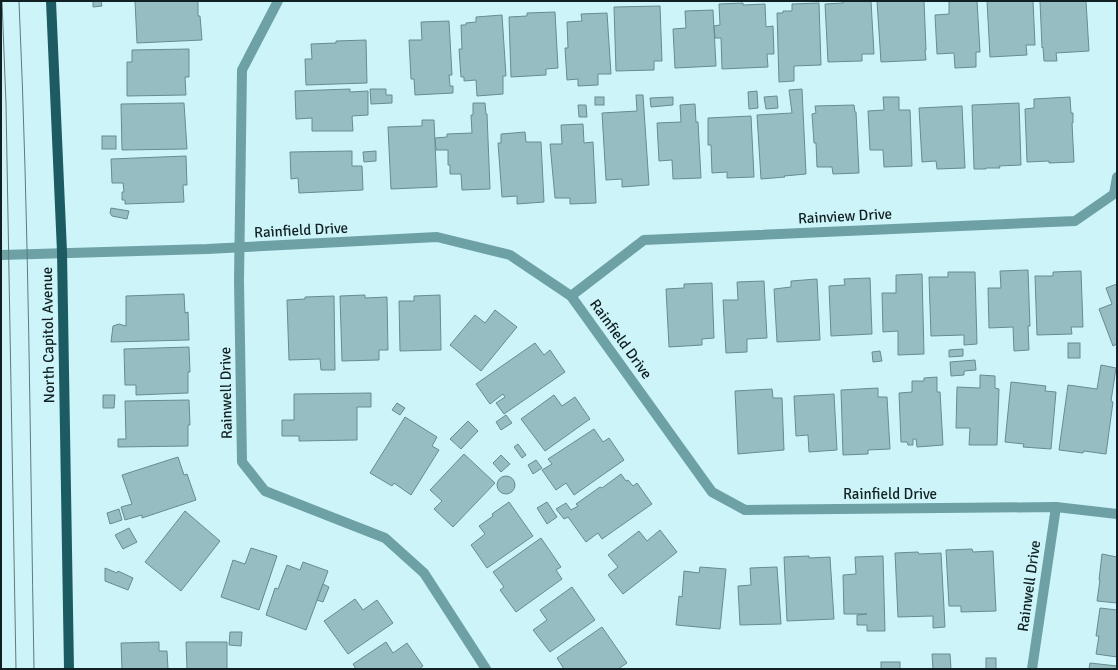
<svg xmlns="http://www.w3.org/2000/svg" width="1118" height="670" viewBox="0 0 1118 670" font-family="Signika,sans-serif">
<style>
.building{fill:#96bdc1;stroke:#678c90}
.lines{fill:none;stroke-linecap:round;stroke-linejoin:round}
.street{stroke:#6da1a6;stroke-width:10}
.primary{stroke:#1c5b61;stroke-width:10}
.tram{stroke:#607a7d;stroke-width:1}
.labels{text-anchor:middle;stroke-width:3;stroke-linejoin:round;paint-order:stroke}
.street-label{font-size:15px;fill:#112022;stroke:#cdf5f9}
</style>
<rect width="100%" height="100%" fill="#cdf5f9"/>
<g class="building">
<path d="M93 1H101L102 6 93 7Z"/>
<path d="M135 1H198V16H200L202 40 137 43Z"/>
<path d="M843 1H871L874 54H862V61L828 62 825 4 843 3Z"/>
<path d="M877 1H924L926 50H925L926 60 881 62Z"/>
<path d="M949 1H977L980 52H976V67L955 68 954 53 937 54 935 15 949 14Z"/>
<path d="M987 1H1033L1035 45H1026L1027 55 990 57Z"/>
<path d="M1040 1H1086L1089 51 1056 53 1057 61H1044L1043 47 1042 48Z"/>
<path d="M743 3V5L765 4 766 27 773 26 774 54H767L768 67 722 69 721 38H715L714 26 720 25 719 4Z"/>
<path d="M819 3 821 65 794 66V81L779 82 777 13H783V11H792V4Z"/>
<path d="M660 6 662 61H654V70L616 71 614 7Z"/>
<path d="M713 10 716 66 675 68 673 29 686 28 685 11Z"/>
<path d="M555 12 558 68 546 69V75L511 77 509 17 527 16V13Z"/>
<path d="M607 13 611 74H598V85L578 86V79L567 80 565 48H568L567 22 582 21 581 14Z"/>
<path d="M502 15 506 76H503V94L477 96 476 80 464 81V77H461L459 49H462L461 25H466V23L476 22V17Z"/>
<path d="M449 21 452 75H449L450 86H453V93L415 95 414 79H411L409 40H422L421 22Z"/>
<path d="M366 40 367 83 306 85 305 59H312L311 44 336 43V41Z"/>
<path d="M189 49V77H185L186 95 127 96V62H132V50Z"/>
<path d="M350 89V92L368 91V115L352 116 353 131H312V118L296 119 295 91Z"/>
<path d="M370 89H386V95H392V103L371 104Z"/>
<path d="M802 89 806 174 784 176 785 177 761 179 757 115 792 113 789 90Z"/>
<path d="M757 91 758 108 749 109 748 92Z"/>
<path d="M636 95H643L649 185 622 187V179L606 180 602 113 637 111Z"/>
<path d="M777 96 778 108 766 109 764 97Z"/>
<rect x="595" y="97" width="9" height="8"/>
<path d="M673 97V105L651 107 650 98Z"/>
<path d="M883 97H899V110H910L912 166 884 167 883 150H870L868 111 884 110Z"/>
<path d="M1070 97 1071 113H1073V123H1072L1074 162 1049 163V161L1027 162 1025 109 1034 108V99Z"/>
<path d="M184 103 187 149 122 150 121 104Z"/>
<path d="M473 103H485L486 114H487L490 189 462 190 461 174H450V165H448V150H436L435 138 447 137V134L472 133 471 115H473Z"/>
<path d="M1019 103 1021 165 999 166 1000 168H986V169H974L972 105Z"/>
<path d="M695 104 696 122H698L701 178 673 179 672 160 659 161 657 123 681 122 680 105Z"/>
<path d="M578 105H586L587 117H579Z"/>
<path d="M854 105 855 112H856L859 173 833 174 832 167H817L816 143H814L812 114 816 113 815 106Z"/>
<path d="M962 106 965 168 937 169 936 161 922 162 919 108Z"/>
<path d="M751 116 754 177 727 178V172L712 173 711 145H708V118Z"/>
<path d="M422 120H434L437 187 391 189 388 127 422 126Z"/>
<path d="M583 124 584 143 593 142 596 203 570 204V198H555L550 144H562L561 125Z"/>
<path d="M525 132 526 142H541L544 202 517 204V196L502 197 498 143H501V134Z"/>
<rect x="102" y="136" width="14" height="13"/>
<path d="M352 151V166H362L363 190 299 193 298 178 291 179 290 152Z"/>
<path d="M376 151V161L364 162 363 152Z"/>
<path d="M186 156 187 185H183L184 202 125 204V200H122V192H124L123 183H112L111 159Z"/>
<path d="M111 208 129 211 127 219 112 216 110 213Z"/>
<path d="M1028 270 1030 326H1028L1029 350 1014 351 1013 327 989 328 988 288H1001L1000 271Z"/>
<path d="M1081 271 1083 327H1071L1072 334 1037 335 1035 276H1053V272Z"/>
<path d="M948 272H975L977 344 964 345V335L931 336 929 277H948Z"/>
<path d="M922 274 924 354 898 355V331L883 332 882 293H896V275Z"/>
<path d="M870 278 872 334 831 336 829 286 845 285 844 279Z"/>
<path d="M817 279 820 340 777 342 774 289 791 287V281Z"/>
<path d="M764 281 767 338 747 339V352L726 353 723 300H738L737 282Z"/>
<path d="M712 283 714 338 702 339V345L669 347 666 289 684 288V284Z"/>
<path d="M1117 284V344L1113 346 1099 309 1112 304 1106 288Z"/>
<path d="M184 294 185 313 188 312 189 340 111 342 113 326 119 324 126 326V296Z"/>
<path d="M365 295V298L387 297 388 350H379V360L342 361 340 296Z"/>
<path d="M440 295 441 350 400 351 399 301H414V296Z"/>
<path d="M334 296 335 370H321L320 359 289 360 287 300 305 299V297Z"/>
<path d="M495 310 517 327 481 371 450 345 475 315 485 323Z"/>
<path d="M535 343 544 355 550 350 565 372 504 414 496 403 505 397 503 394 490 404 476 384Z"/>
<rect x="1068" y="343" width="12" height="15"/>
<path d="M189 347 190 372H188V393L136 395V385H125L124 349Z"/>
<path d="M963 349V356L949 357V350Z"/>
<path d="M880 351 882 361 873 362 872 352Z"/>
<path d="M975 360 976 370 964 371V375L951 376 950 362Z"/>
<path d="M1101 365 1116 368 1111 401 1113 402 1106 454 1084 451 1083 453 1059 450 1068 385 1097 389Z"/>
<path d="M980 375 995 376V388L999 389 997 445H969L970 428H956L957 387 980 388Z"/>
<path d="M937 377V392H940L943 445 917 447 916 439H913V445H908L907 442H901L899 393 912 392V381H924V378Z"/>
<path d="M1011 382 1046 386 1045 391 1056 392 1051 449 1023 447 1024 444 1005 442Z"/>
<path d="M878 388V397H887L890 449 868 450V454L843 455 841 390Z"/>
<path d="M772 389 773 398H782L784 450 738 454 735 391Z"/>
<path d="M371 393V407H357V440L299 441V436H282V420H294V394Z"/>
<path d="M834 394 837 450 809 452 808 435 796 436 794 396Z"/>
<path d="M103 395H115L114 408H103Z"/>
<path d="M554 395 562 406 575 397 590 419 545 451 521 419Z"/>
<path d="M189 400 190 425H188V446L118 447V439H126L125 401Z"/>
<path d="M397 403 405 408 400 415 392 410Z"/>
<path d="M506 415 512 423 501 430 496 422Z"/>
<path d="M405 417 437 437 432 446 439 450 411 495 394 483 392 486 370 473Z"/>
<path d="M468 421 478 431 461 449 450 439Z"/>
<path d="M594 429 603 442 609 438 624 460 574 495 566 483 556 490 542 470 552 464 548 459Z"/>
<path d="M518 444 526 455 522 458 514 447Z"/>
<path d="M464 454 495 483 453 527 434 509 442 501 430 490Z"/>
<path d="M501 455 510 464 501 472 493 463Z"/>
<path d="M178 457 184 475 187 474 196 500 142 518V515L125 520 121 507 132 504 122 475Z"/>
<path d="M536 460 542 468 533 474 528 465Z"/>
<path d="M621 474 626 481 628 480 633 486 637 483 652 504 602 539 598 533 586 542 568 517 564 519 556 509 566 503 571 510 578 506 576 504 600 487 602 488Z"/>
<circle cx="506" cy="485" r="9"/>
<path d="M509 502 533 536 487 568 471 545 485 534 479 526 493 516 492 514Z"/>
<path d="M547 502 557 517 547 524 537 508Z"/>
<path d="M119 509 122 520 110 524 107 513Z"/>
<path d="M185 511 220 541 181 591 145 562Z"/>
<path d="M129 528 137 542 123 549 115 535Z"/>
<path d="M660 530 677 552 623 594 608 575 618 567 608 555 639 531 647 541Z"/>
<path d="M541 538 561 567 556 570 562 579 516 612 500 590 504 587 493 572Z"/>
<path d="M251 548 277 556 259 610 221 597 233 560 245 564Z"/>
<path d="M972 549 973 552 993 551 996 611 961 612V606H949L946 550Z"/>
<path d="M918 552 919 554 941 553 945 627 933 628V616L898 617 895 553Z"/>
<path d="M1102 554 1117 557V603L1097 601 1100 580H1099Z"/>
<path d="M809 556V558L830 557 834 619 787 621 784 557Z"/>
<path d="M883 556 885 631H867V625H857V615L867 614H844L843 575 856 574 855 557Z"/>
<path d="M303 562 328 571 306 630 266 615 275 588 278 589 287 565 300 570Z"/>
<path d="M700 567 726 569 720 629 676 625 679 596 682 597 684 571 699 573Z"/>
<path d="M777 567 781 624 740 625 738 586 751 585 750 568Z"/>
<path d="M105 568 117 573 118 571 133 578 128 590 105 581Z"/>
<path d="M323 584 329 587 323 602 317 600Z"/>
<path d="M572 587 595 620 550 652 533 630 547 620 540 610Z"/>
<path d="M355 599 363 610 377 600 393 623 348 654 324 621Z"/>
<path d="M1100 608 1117 610V657L1096 654 1099 636H1096Z"/>
<path d="M602 627 627 663 618 669H564L557 658Z"/>
<path d="M230 632H242L241 646 229 645Z"/>
<path d="M159 642V651H167L168 669H122L121 643Z"/>
<path d="M186 642H227V669H187Z"/>
<path d="M386 642 393 653 407 643 423 666 419 669H356L353 664Z"/>
<path d="M932 654H950L951 669H933Z"/>
<rect x="986" y="658" width="10" height="11"/>
<rect x="881" y="662" width="19" height="7"/>
<path d="M1090 663 1117 666V669H1089Z"/>
</g>
<g class="lines">
<g class="street">
<path d="M278 1 242 70 239 280 242 462 265 491 385 538 424 573 486 669"/>
<path d="M1 255 207 249 437 237 510 255 571 296 712 492 745 510 1056 507 1117 514"/>
<path d="M571 296 644 240 1075 221 1114 194 1117 177"/>
<path d="M1032 669 1056 507"/>
</g>
<path class="primary" d="M51 1 62 252 69 669"/>
<g class="tram">
<path d="M2 1 6 104 16 669"/>
<path d="M19 1C29 223 30 446 34 669"/>
</g>
</g>
<g class="labels">
<g class="street-label">
<text transform="translate(845 216) rotate(-3)" y="5">Rainview Drive</text>
<text transform="translate(301 230) rotate(-3)" y="5">Rainfield Drive</text>
<text transform="translate(48 335) rotate(-91)" y="5">North Capitol Avenue</text>
<text transform="translate(621 339) rotate(54)" y="5">Rainfield Drive</text>
<text transform="translate(226 393) rotate(-91)" y="5">Rainwell Drive</text>
<text x="890" y="499">Rainfield Drive</text>
<text transform="translate(1029 586) rotate(-82)" y="5">Rainwell Drive</text>
</g>
</g>
<rect width="1118" height="670" fill="none" stroke="#112022" stroke-width="4"/>
</svg>
